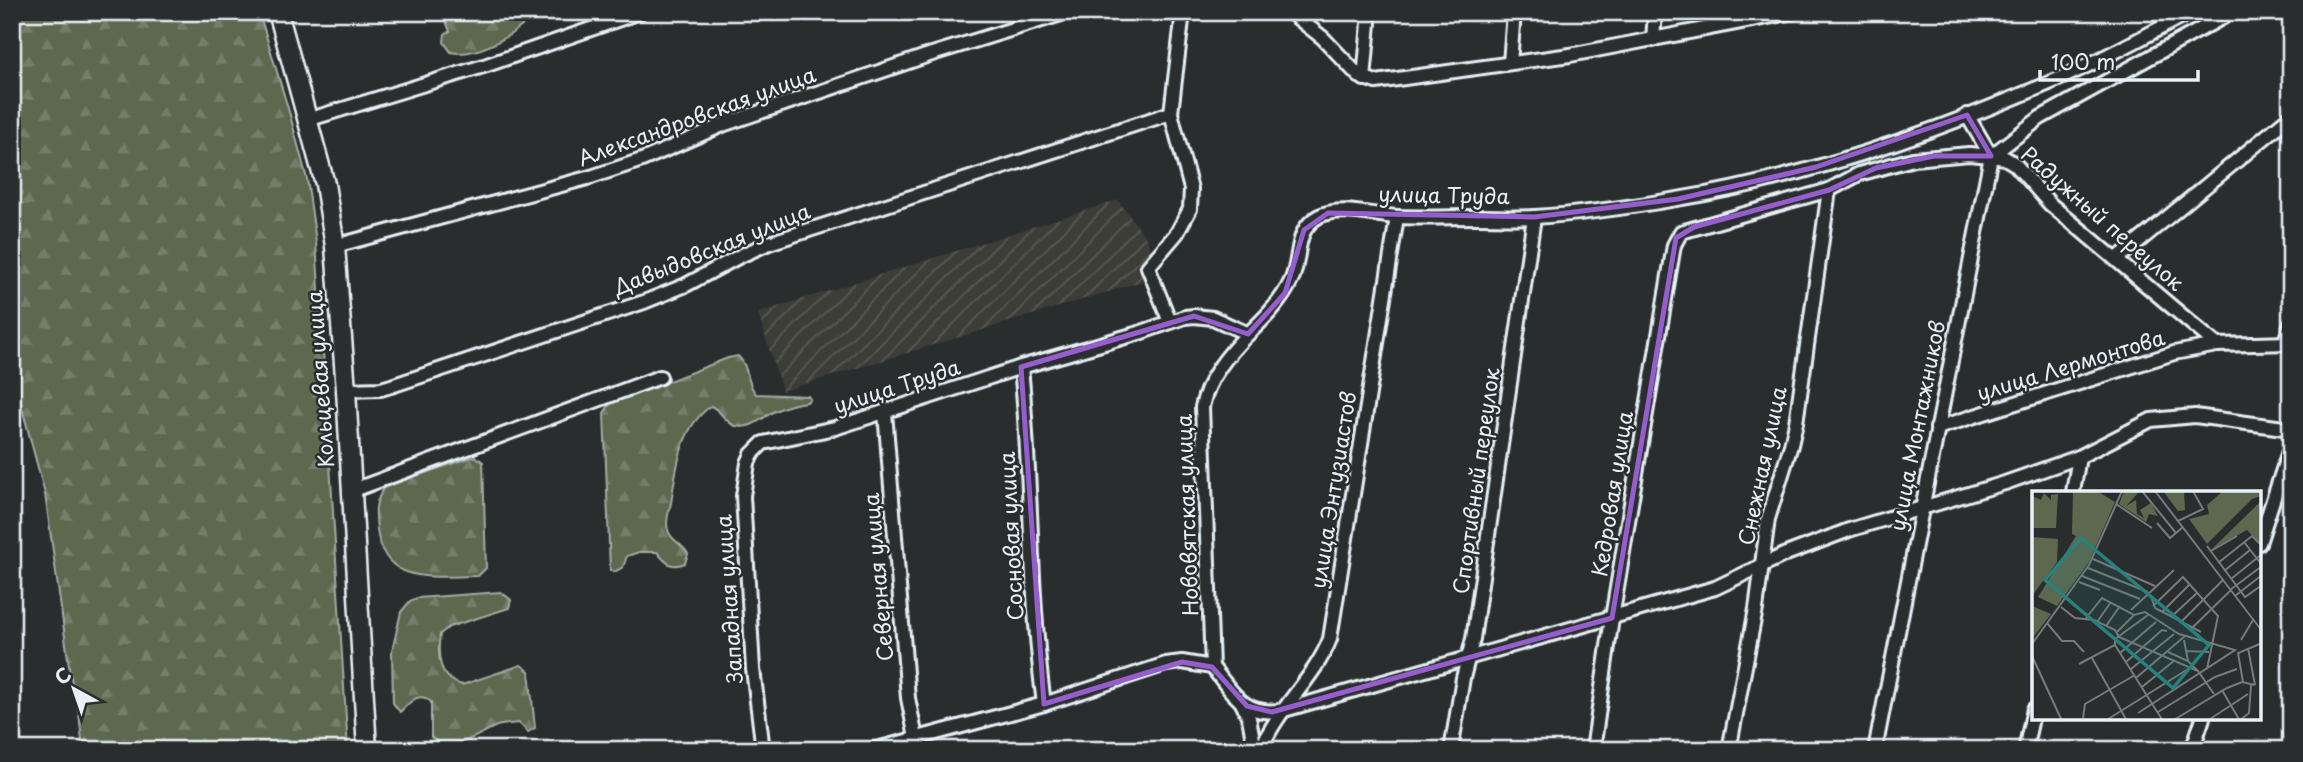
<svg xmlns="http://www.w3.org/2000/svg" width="2303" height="762" viewBox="0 0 2303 762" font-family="'Playpen Sans',sans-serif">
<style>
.industrial{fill:url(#industrial-furrows)}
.forest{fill:url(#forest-firs);stroke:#a2aca4;stroke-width:2}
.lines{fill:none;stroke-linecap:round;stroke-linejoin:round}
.minor-casing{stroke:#e8f1f8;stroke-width:18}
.highway-casing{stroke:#e8f1f8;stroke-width:23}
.minor{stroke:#2a2d2e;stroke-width:12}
.highway{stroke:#2a2d2e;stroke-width:18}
.marked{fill:none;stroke:#965dcd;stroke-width:5;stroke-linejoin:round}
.labels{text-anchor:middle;stroke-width:5;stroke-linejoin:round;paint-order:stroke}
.street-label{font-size:21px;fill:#e8f1f8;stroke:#2a2d2e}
.inset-road{fill:none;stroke:#767b7f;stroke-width:2}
.view{fill:#25827c;fill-opacity:0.15;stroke:#25827c;stroke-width:3.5}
.inset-edge{fill:none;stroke:#e8f1f8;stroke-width:3.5}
</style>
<defs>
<pattern id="industrial-furrows" width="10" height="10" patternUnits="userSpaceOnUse" patternTransform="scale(1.75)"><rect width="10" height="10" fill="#3d3d38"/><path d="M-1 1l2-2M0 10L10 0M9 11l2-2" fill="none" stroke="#595a56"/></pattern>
<pattern id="forest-firs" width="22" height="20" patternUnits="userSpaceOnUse" patternTransform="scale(1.75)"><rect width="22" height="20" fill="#5d684f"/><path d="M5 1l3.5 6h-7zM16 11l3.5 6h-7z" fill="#747e69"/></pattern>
</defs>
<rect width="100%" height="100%" fill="#2a2d2e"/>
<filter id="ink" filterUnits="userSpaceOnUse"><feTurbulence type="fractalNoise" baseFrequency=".0143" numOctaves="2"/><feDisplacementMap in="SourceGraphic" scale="14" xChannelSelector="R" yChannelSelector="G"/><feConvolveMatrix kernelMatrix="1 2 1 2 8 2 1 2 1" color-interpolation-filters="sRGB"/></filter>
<g filter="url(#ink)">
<path class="industrial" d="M1118 200 1147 239 1160 276 782 391 758 313Z"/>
<g class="forest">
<path d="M12 12H259L290 115 307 179 316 242 348 750H79L82 741 79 713 70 673 45 494 12 370Z"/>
<path d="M442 12H524L522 26C504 40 474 57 451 52L444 42 445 34 450 31Z"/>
<path d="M738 356C749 366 746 383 756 394L808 396 810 399 807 402C796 403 786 406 775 411 762 417 752 430 736 426 725 423 723 412 711 406 680 427 676 470 671 503 669 511 665 522 668 530 671 541 683 544 688 554L685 563C671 569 666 563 657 552H639L627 556 623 567 614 572 610 570 604 413 610 404 728 358Z"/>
<path d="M475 456 483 462 486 568 478 576C435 576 383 587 377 529 375 509 374 505 384 487Z"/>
<path d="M501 592 511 600 509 608 449 627 440 634C437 655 438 678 462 685L521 665 529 671 535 728 528 732 519 723C512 724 504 724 497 726 477 734 451 756 431 737V702C419 690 409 703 400 712L393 703 392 651 401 612 410 601 417 598Z"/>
</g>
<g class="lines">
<g class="minor-casing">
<g id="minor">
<path d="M1290 12 1323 38 1359 76 1376 82 1570 55 1793 12"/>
<path d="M1653 40 1655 12"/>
<path d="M1510 63 1514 12"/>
<path d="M1364 79 1370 12"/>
<path d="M307 120 487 65 640 12"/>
<path d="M1991 156 2005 158 2015 164 2050 204 2217 345"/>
<path d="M335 246 591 177 642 160 725 124 932 54 1068 12"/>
<path d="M2117 259 2291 116"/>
<path d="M1170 322 1148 267 1177 233 1190 209 1191 189 1171 113 1183 12"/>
<path d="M2285 342 2291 323"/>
<path d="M1021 367C1032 479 1029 592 1044 704"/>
<path d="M346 390 381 389 391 386 644 302 686 285 740 256 769 243 1171 113"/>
<path d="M885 412 908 698 916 738"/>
<path d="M1937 428 2174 353 2217 345 2291 343"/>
<path d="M351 491 660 377"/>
<path d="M2073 492 2079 457"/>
<path d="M2259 543 2291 445"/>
<path d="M1212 667 1202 407C1208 378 1227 355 1248 334"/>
<path d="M1242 703 1249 718 1255 750"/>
<path d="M763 750 753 669 743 496 748 463 752 454 763 443 835 428 1021 367 1139 333 1185 317 1194 316 1213 318 1248 334C1265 318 1281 302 1291 281 1302 259 1293 230 1319 216 1341 205 1374 216 1398 217 1424 218 1451 217 1477 217 1496 217 1516 218 1535 217 1582 214 1630 207 1677 199 1802 179 1938 131 2054 81 2101 61 2146 35 2191 12"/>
<path d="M873 750 1044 704 1166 664 1182 662 1212 667C1234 694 1245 718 1284 710L1715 588 1786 554 1849 530 2005 483 2079 457 2151 420 2195 416 2291 429"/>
<path d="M1261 750C1276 709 1314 680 1330 639L1397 217"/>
<path d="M1451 750 1463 678 1473 639 1534 217"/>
<path d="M1593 750 1612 618 1674 245 1681 232 1829 190 1859 174 1913 159 1969 154 1991 156 2040 118 2232 12"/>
<path d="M1729 750 1756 609 1768 519 1791 445 1796 423 1829 190"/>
<path d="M1875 750 1991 156 1967 115"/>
<path d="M2025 750 2034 709"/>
<path d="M2192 750 2203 718"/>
</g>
</g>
<g class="highway-casing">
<path id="highway" d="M278 12 325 184 335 246 346 390 367 750"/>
</g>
<use href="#minor" class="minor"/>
<use href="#highway" class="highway"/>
</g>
</g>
<path class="marked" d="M1967 115 1991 156H1934L1876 168 1829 190 1694 227 1676 238 1612 618 1272 712 1247 706 1212 667 1182 662 1044 704 1021 367 1194 316 1248 334 1285 293 1304 230 1328 213 1534 217 1678 199 1816 167Z"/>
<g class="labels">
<g class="street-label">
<text transform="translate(697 117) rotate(-20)" y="7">Александровская улица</text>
<text transform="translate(1444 196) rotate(1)" y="7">улица Труда</text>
<text transform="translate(2102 219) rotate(41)" y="7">Радужный переулок</text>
<text transform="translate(712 250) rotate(-22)" y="7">Давыдовская улица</text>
<text transform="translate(2071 366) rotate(-17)" y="7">улица Лермонтова</text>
<text transform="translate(321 379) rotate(-94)" y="7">Кольцевая улица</text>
<text transform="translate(897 387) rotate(-18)" y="7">улица Труда</text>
<text transform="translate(1918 426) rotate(-79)" y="7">улица Монтажников</text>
<text transform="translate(1763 466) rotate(-78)" y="7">Снежная улица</text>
<text transform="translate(1477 481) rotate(-82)" y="7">Спортивный переулок</text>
<text transform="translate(1334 490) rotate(-81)" y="7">улица Энтузиастов</text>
<text transform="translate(1613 494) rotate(-81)" y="7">Кедровая улица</text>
<text transform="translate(1188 515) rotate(-92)" y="7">Нововятская улица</text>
<text transform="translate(1012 536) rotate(-93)" y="7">Сосновая улица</text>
<text transform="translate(879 577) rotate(-95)" y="7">Северная улица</text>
<text transform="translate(730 599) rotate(-94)" y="7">Западная улица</text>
</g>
</g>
<g transform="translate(2032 491)">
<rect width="229" height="229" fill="#2a2d2e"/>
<path d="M41 0H65L83 11 57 71 25 115 6 106 44 45 40 43ZM92 0H108L94 15 104 9 105 23 112 27 108 19 119 12 126 25 117 23 114 31 87 13ZM131 0H152L153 19 146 20ZM191 0H229V5L220 8 175 53 157 28 177 23 175 14ZM12 2 19 9V4L26 3 24 37H0V5L9 9ZM229 10V54L215 39 179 59ZM0 46 26 48 25 71 0 105ZM0 115 19 123 0 148Z" fill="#5d684f"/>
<path class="inset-road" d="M110 0 144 42M123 0 230 140M84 13 120 37M146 30 171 18 161 0M125 32 138 47 151 36M212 51 230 74M175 55 213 106 230 94M179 60 205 45M61 68 123 95M186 72 220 45 230 55M56 77 116 101M192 80 218 59M50 85 108 108M199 88 230 63M47 91 68 99M198 99 230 75M119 105 123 117 169 141M203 105 230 84M121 115 151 86 186 125 175 178M29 116 43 127 62 129 83 139 87 146 166 180 182 203M99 119 142 79M130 121 158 93M139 126 165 102M54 127 70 107 102 124 113 121 147 143 203 159 106 222M65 131 79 111M15 132 30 150H42L52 161M148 132 191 89M74 135 88 115M160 137 199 99M85 141 102 124M152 149 156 170M209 149 221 129M0 153 57 74 90 0M83 154 131 230M216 157 223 194M154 160 177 161M136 161 156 170 166 180M88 162 124 131M0 165 30 230M60 167 95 230M94 171 130 139 135 140M47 173 83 154V148L116 124M99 178 142 143M104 187 153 145M211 191 206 162 230 152M110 196 143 169M190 199 208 230M126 221 183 186 205 178M51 227 53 213 103 184M73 230 156 178M140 230 195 197 210 191 223 194M175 230 216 203M207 230 217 222 219 194"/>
<path class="view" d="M49 47 177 154 141 197 13 89Z"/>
<rect width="229" height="229" class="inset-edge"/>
</g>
<rect width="2303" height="762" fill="none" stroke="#2a2d2e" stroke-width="42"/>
<rect x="21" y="21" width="2261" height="720" fill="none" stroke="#e8f1f8" stroke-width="2.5" filter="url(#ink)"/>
<g transform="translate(74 689) rotate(320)" stroke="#2a2d2e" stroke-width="5" paint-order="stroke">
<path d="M0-5L12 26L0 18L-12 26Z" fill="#e8f1f8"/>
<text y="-10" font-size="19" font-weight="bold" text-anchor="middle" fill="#e8f1f8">С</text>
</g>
<path d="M2040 70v10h158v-10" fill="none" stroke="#e8f1f8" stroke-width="3.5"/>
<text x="2051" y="70" font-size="21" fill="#e8f1f8" stroke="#2a2d2e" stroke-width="5" paint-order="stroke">100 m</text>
</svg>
